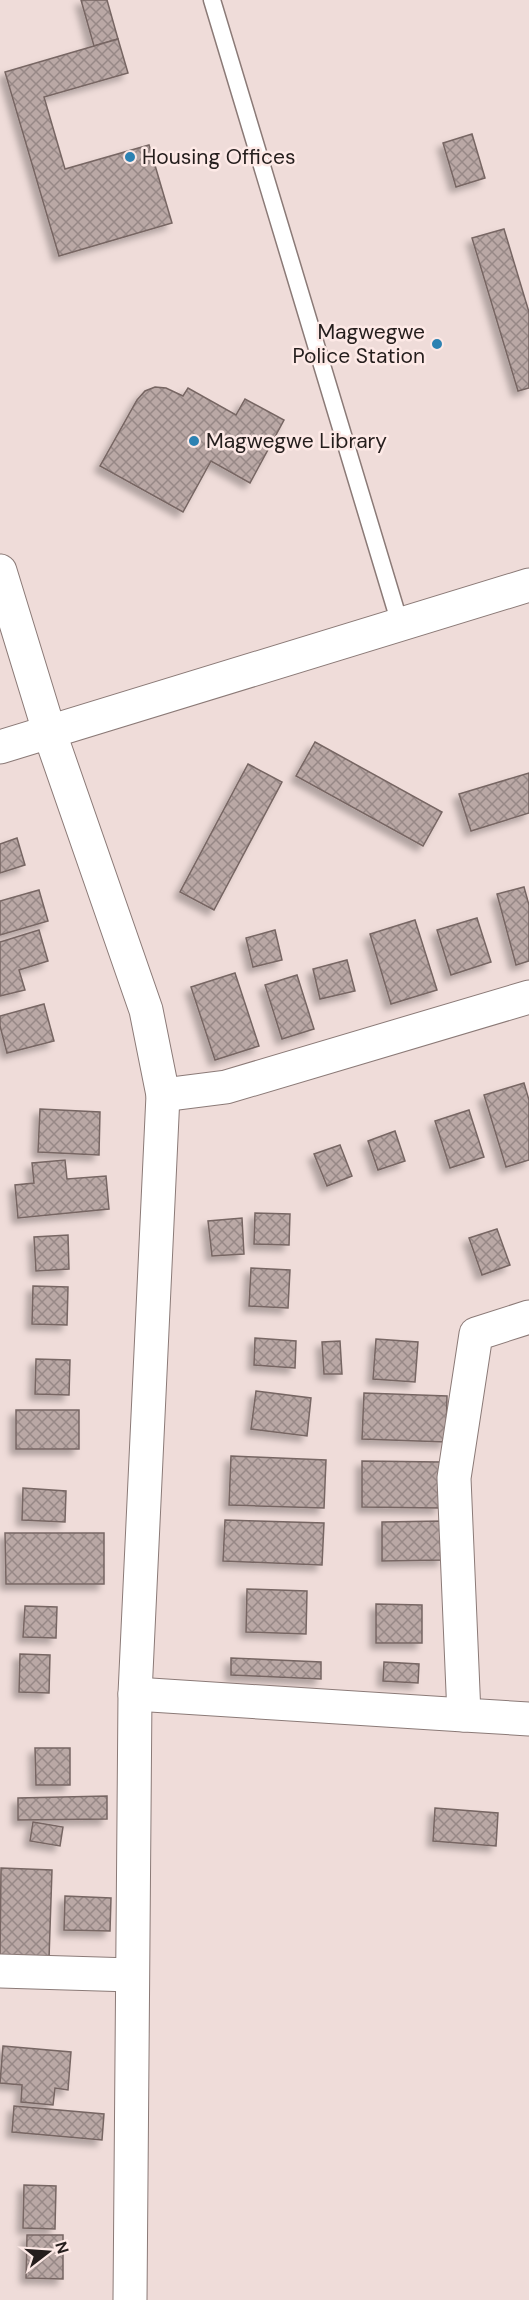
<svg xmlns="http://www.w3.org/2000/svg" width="529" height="2300" viewBox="0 0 529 2300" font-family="'DM Sans',sans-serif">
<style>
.building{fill:url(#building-cross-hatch);stroke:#776663;stroke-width:1.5;filter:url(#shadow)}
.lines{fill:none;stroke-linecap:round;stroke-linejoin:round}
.service-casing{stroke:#8b7a77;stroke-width:19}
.minor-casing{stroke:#8b7a77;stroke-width:35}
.service{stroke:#fff;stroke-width:16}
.minor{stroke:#fff;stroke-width:33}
.poi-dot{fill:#2d82b2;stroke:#fde9e6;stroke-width:2}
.labels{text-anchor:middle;stroke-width:5;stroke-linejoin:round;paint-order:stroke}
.poi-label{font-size:21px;fill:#251e1d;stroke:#fde9e6;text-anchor:start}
</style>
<defs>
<pattern id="building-cross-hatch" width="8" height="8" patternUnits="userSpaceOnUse" patternTransform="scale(1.5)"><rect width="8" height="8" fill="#baa8a5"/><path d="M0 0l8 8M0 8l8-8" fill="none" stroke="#978886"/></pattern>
<filter id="shadow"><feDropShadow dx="-5.5" dy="5.5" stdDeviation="3" flood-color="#0004"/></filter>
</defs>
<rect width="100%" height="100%" fill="#efdcd9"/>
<g class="building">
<path d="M81 0H107L118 39 94 46Z"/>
<path d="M118 39 128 73 44 97 65 169 149 145 172 223 59 256 5 72Z"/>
<path d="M472 134 485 178 456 187 443 143Z"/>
<path d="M504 229 529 312V388L518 391 472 238Z"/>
<path d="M155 387 166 388 183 396 188 388 236 415 245 399 284 420 250 483 211 461 183 512 100 466 137 400 145 391Z"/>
<path d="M315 742 442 812 423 846 296 776Z"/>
<path d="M248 764 282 782 214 910 180 892Z"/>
<path d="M529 773V813L471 831 459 794Z"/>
<path d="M17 838 25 865 0 873V844Z"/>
<path d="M524 887 529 905V961L516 965 497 894Z"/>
<path d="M39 890 48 921 0 935V901Z"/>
<path d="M477 918 491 962 451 975 437 930Z"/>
<path d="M415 920 437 990 391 1004 370 934Z"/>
<path d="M39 930 48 961 19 970 25 990 0 996V942Z"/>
<path d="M275 930 282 960 253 967 246 938Z"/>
<path d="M347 960 355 991 320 999 313 969Z"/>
<path d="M235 973 259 1046 215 1060 191 987Z"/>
<path d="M297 975 314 1029 282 1039 265 985Z"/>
<path d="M44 1004 54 1041 7 1053 0 1026V1016Z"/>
<path d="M524 1083 529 1100V1160L506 1167 484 1095Z"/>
<path d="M40 1109 100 1112 99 1155 38 1152Z"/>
<path d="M469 1110 484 1157 450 1168 435 1121Z"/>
<path d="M395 1131 405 1161 378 1170 368 1141Z"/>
<path d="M340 1145 352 1176 327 1186 314 1154Z"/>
<path d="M65 1160 67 1179 106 1176 109 1209 18 1218 15 1185 34 1183 32 1163Z"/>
<path d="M255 1213 290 1214 289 1245 254 1244Z"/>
<path d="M242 1218 244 1254 212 1256 208 1221Z"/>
<path d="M497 1229 510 1265 482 1275 469 1238Z"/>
<path d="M68 1235 69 1269 36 1271 34 1237Z"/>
<path d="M251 1268 290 1270 288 1308 249 1306Z"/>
<path d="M33 1286 68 1287 67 1325 32 1324Z"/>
<path d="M255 1338 296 1341 295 1368 254 1365Z"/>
<path d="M376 1339 418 1342 415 1382 373 1379Z"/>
<path d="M340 1341 342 1374H324L322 1342Z"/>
<path d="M36 1359 70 1360 69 1395 35 1394Z"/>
<path d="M256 1391 311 1398 307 1436 251 1429Z"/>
<path d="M364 1393 447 1396 446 1442 362 1439Z"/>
<rect x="16" y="1410" width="63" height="39"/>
<path d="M231 1456 326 1460 324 1508 229 1505Z"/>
<path d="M362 1461 441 1462 440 1508 362 1507Z"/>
<path d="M23 1488 66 1491 65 1522 22 1520Z"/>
<path d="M225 1520 324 1523 322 1565 223 1561Z"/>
<path d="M443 1521V1560L382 1561V1522Z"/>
<path d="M5 1533H104V1584H6Z"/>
<path d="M247 1589 307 1591 306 1634 246 1632Z"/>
<path d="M376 1604 422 1605V1643H376Z"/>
<path d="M25 1606 57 1607 56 1638 23 1637Z"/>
<path d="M20 1654 50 1655 49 1693 19 1692Z"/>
<path d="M231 1658 321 1662V1679L231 1675Z"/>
<path d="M384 1662 419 1664 418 1683 383 1681Z"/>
<path d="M35 1748H70V1785H36Z"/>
<path d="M107 1796V1819L18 1820V1798Z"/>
<path d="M435 1808 498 1813 496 1846 433 1841Z"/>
<path d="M33 1822 63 1827 60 1846 30 1841Z"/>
<path d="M1 1868 52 1870 49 1959 0 1957Z"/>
<path d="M65 1896 111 1898 110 1931 64 1930Z"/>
<path d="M3 2046 71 2052 68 2090 55 2088 53 2105 21 2102 22 2085 0 2083Z"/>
<path d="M14 2106 104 2114 102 2140 12 2132Z"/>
<path d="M24 2185 56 2186 55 2229 23 2228Z"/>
<path d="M27 2235H63V2279L26 2278Z"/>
</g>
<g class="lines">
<g class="service-casing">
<path id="service" d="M212 0 400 624"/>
</g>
<g class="minor-casing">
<g id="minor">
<path d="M0 571 49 731 146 1010 163 1095 135 1694 130 2300"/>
<path d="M0 747 529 585"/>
<path d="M163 1095 226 1087 529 997"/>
<path d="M529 1317 476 1334 454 1478 464 1715 529 1719"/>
<path d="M135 1694 464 1715"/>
<path d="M0 1971 132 1975"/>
</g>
</g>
<use href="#service" class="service"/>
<use href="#minor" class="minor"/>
</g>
<g class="poi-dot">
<circle cx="130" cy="157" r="6"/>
<circle cx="437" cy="344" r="6"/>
<circle cx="194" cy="441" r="6"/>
</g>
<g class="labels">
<g class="poi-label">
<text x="142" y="164">Housing Offices</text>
<text x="425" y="339" text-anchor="end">Magwegwe<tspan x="425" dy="24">Police Station</tspan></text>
<text x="206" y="448">Magwegwe Library</text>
</g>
</g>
<g transform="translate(48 2252) rotate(73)" stroke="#fde9e6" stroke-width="4.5" paint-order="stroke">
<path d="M0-4.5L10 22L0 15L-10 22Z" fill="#251e1d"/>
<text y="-9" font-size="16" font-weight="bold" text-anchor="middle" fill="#251e1d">N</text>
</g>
</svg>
